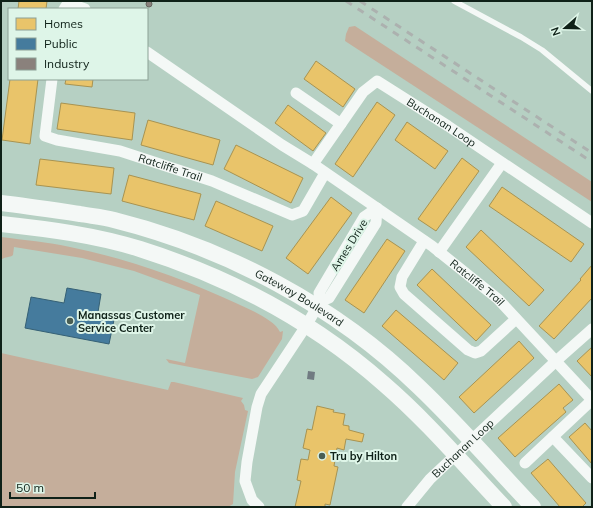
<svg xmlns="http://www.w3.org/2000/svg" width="593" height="508" viewBox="0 0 593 508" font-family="Mulish,sans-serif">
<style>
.green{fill:#c5ae9b}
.homes{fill:#e9c46a;stroke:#a89351}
.public{fill:#457b9d;stroke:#356075}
.industry{fill:#8a817c;stroke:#65645e}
.building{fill:#717b82}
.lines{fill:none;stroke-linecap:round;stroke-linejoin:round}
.path{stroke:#bfc8c4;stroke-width:2;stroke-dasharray:4 2;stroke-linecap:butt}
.lane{stroke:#f4f8f6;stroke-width:5.5}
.street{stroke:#f4f8f6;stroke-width:11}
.secondary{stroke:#f4f8f6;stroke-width:16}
.rail{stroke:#acb1af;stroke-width:3;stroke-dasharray:7 7;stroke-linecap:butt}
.poi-dot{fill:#495e54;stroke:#def5e8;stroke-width:1.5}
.labels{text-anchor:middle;stroke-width:4;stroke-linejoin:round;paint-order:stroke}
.street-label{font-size:11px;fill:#0f2118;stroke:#def5e8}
.poi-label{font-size:11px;font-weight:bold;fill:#0f2118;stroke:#def5e8;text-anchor:start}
</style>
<rect width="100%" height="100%" fill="#b6d0c3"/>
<g class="green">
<path d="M355 26 592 182V202L345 41 346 34 349 27Z"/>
<path d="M1 237C24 240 48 242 70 247 129 259 184 279 238 304 249 309 275 320 280 332L283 331 282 339 258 377 252 379 169 363 166 359 185 363 200 295 134 271 82 258 14 247 13 255C10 258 5 256 1 260Z"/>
<path d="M1 353 168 390 171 382H174L243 398 241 401 244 405 245 410 248 411 235 472 233 504 228 507H1Z"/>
</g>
<g class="homes">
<path d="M19 1H47L46 9H18Z"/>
<path d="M316 61 355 89 343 107 304 79Z"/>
<path d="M10 79H38L30 144 2 140Z"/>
<path d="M66 79H93L92 87 65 84Z"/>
<path d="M377 102 395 115 353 177 335 164Z"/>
<path d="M61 103 135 113 132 140 57 129Z"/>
<path d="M288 105 326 133 313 151 275 123Z"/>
<path d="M148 120 220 140 213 165 141 145Z"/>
<path d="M407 122 448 151 435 169 395 140Z"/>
<path d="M236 145 303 178 291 203 224 169Z"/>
<path d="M462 158 479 171 436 231 418 219Z"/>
<path d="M40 159 114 168 111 194 36 185Z"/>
<path d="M129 175 201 194 194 220 122 201Z"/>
<path d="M502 187 584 244 571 262 489 206Z"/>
<path d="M331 197 352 213 308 274 286 258Z"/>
<path d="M216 201 273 226 262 251 205 226Z"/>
<path d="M481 230 544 290 529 306 466 247Z"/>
<path d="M387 239 405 251 364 313 345 300Z"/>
<path d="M592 265V298L554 339 539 326 581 280 580 279Z"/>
<path d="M432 269 491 325 476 341 417 285Z"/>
<path d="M396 310 458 363 444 380 382 326Z"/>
<path d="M519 341 534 358 474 413 459 397Z"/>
<path d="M592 347V377L577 361Z"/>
<path d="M559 384 573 400 563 408 566 412 515 457 498 438Z"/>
<path d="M317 406 334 410 333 412 345 414 343 425 349 426V430L364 434 362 442 346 439 344 450 337 448 334 466 338 467 330 505 325 504V507H295L301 481 297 480 301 459 308 460 310 450 303 448 307 429 312 430Z"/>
<path d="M585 423 592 431V464L569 437Z"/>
<path d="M548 459 586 503 582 507H560L531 473Z"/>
</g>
<path class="public" d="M67 288 101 294 98 312 115 315 109 344 25 328 31 297 64 303Z"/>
<circle class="industry" cx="149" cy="4" r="3"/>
<path class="building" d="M308 371 315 372 314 380 307 379Z"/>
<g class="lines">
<path class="path" d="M1 9 3 1"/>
<path class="lane" d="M454 1 521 37 542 50 592 91"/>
<g class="street">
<path d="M64 9 68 3 85 9"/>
<path id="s1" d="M147 52 282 145 313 164 432 246 498 299 592 400"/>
<path id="s2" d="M52 79 45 136 57 140 120 151 212 181 292 215 303 211 325 173"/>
<path d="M296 93 341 124"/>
<path id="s3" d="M313 164 363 92 377 81 448 126 592 223"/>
<path d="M377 208 376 223 329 298 320 302 319 293 364 217Z"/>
<path d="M424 241 402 277 400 287 404 294 468 350 475 353 481 351 516 319"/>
<path d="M439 252 502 163"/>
<path d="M553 437 592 478"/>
<path d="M525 463 592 400"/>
<path d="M259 507 252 500 245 481 247 462 257 407 261 394 306 326 320 302"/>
<path id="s4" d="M407 507 430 479 556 361 592 329"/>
</g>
<g class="secondary">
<path id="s5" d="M1 203C27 206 53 210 80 214 91 216 103 217 114 220 226 248 336 306 419 387 459 425 495 467 533 507"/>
<path d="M1 224C48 229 95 235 140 249 229 277 314 322 384 384 427 421 464 465 504 507"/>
</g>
<g class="rail">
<path d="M346 1 592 162"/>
<path d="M360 1 592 153"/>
</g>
</g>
<g class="poi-dot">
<circle cx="70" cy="321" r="4"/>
<circle cx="322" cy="456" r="4"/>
</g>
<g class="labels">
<g class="street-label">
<text dy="4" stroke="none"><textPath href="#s3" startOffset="182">Buchanan Loop</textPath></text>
<text dy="4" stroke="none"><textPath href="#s2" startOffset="187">Ratcliffe Trail</textPath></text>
<text transform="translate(349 245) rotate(-58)" y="4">Ames Drive</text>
<text dy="4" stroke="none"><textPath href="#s1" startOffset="403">Ratcliffe Trail</textPath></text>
<text dy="4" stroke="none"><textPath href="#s5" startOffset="316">Gateway Boulevard</textPath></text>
<text dy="4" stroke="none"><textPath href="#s4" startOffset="81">Buchanan Loop</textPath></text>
</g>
<g class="poi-label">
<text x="78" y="319">Manassas Customer<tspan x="78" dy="13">Service Center</tspan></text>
<text x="330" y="460">Tru by Hilton</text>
</g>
</g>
<rect width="593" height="508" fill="none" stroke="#0f2118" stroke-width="4"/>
<rect x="8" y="8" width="140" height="72" fill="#def5e8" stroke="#8ba095"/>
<rect x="16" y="18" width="20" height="12" fill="#e9c46a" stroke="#8ba095"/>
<text x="44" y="28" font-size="12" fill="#0f2118">Homes</text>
<rect x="16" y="38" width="20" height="12" fill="#457b9d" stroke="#8ba095"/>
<text x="44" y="48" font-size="12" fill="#0f2118">Public</text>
<rect x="16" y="58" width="20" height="12" fill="#8a817c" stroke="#8ba095"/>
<text x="44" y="68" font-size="12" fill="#0f2118">Industry</text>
<g transform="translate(565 28) rotate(250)" stroke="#def5e8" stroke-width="3" paint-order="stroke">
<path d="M0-3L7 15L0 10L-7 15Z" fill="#0f2118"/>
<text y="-6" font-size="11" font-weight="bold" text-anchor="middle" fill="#0f2118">N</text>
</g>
<path d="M10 492v6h85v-6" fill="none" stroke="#0f2118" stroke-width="2"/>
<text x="16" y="492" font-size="12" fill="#0f2118" stroke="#def5e8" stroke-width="3" paint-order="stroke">50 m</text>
</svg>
